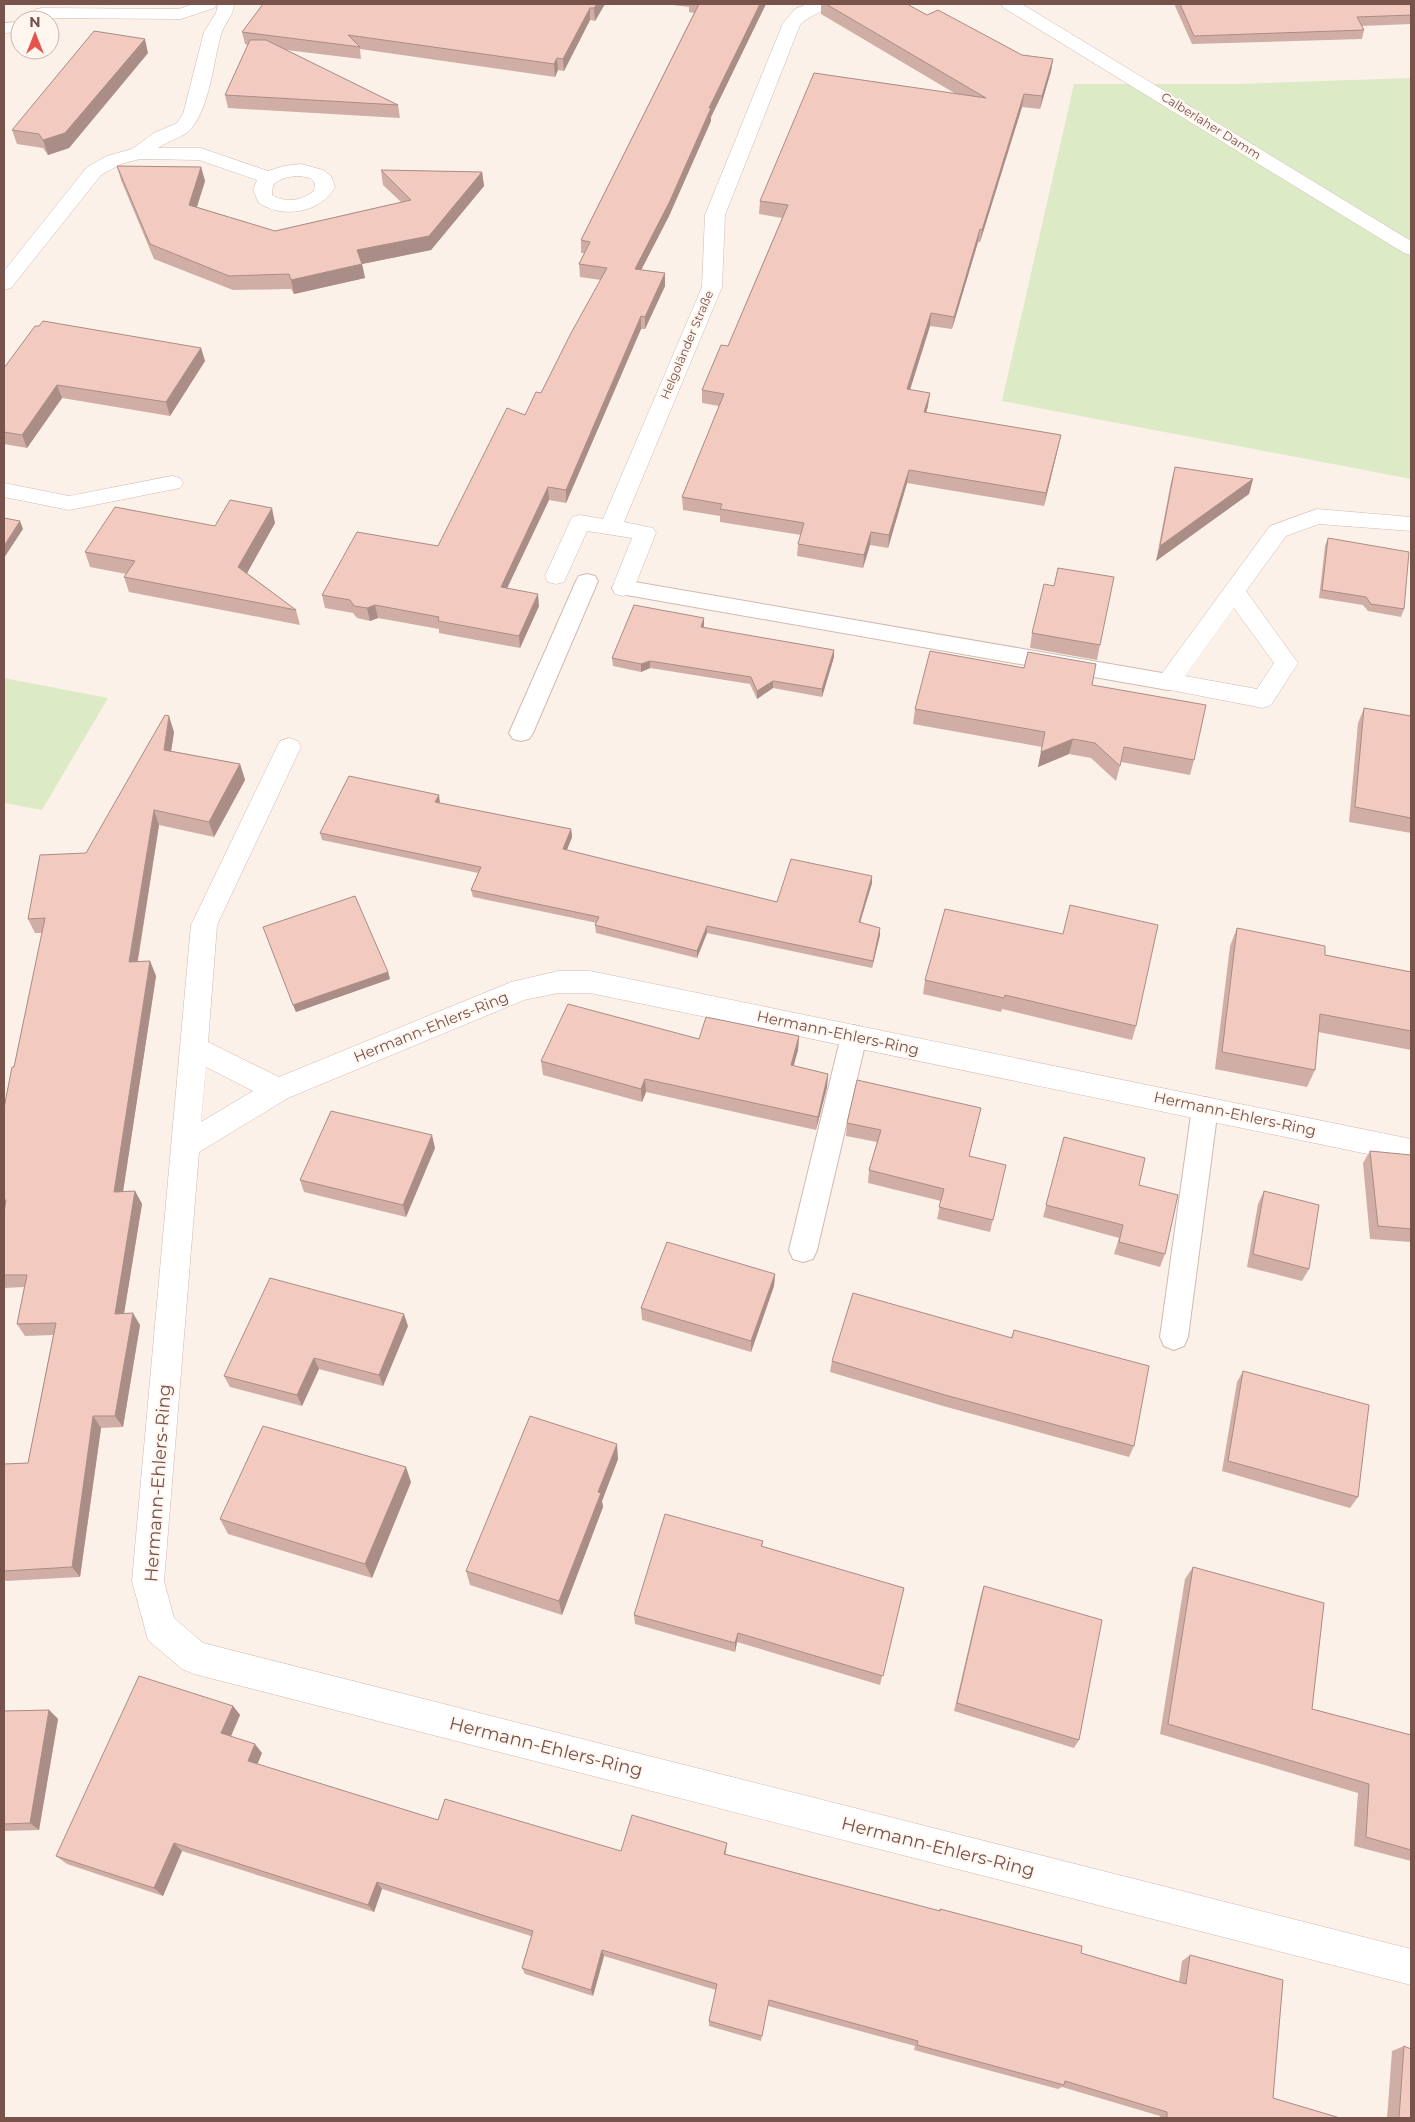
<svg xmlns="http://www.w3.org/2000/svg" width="1415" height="2122" viewBox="0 0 1415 2122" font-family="Montserrat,sans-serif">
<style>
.green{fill:#dcebc6}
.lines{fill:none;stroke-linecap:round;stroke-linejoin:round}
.service-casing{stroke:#d1b9b0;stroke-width:2}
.minor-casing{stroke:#d1b9b0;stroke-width:1}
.tertiary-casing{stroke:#d1b9b0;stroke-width:1}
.service{fill:#fff;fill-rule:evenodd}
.minor{fill:#fff;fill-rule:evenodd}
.tertiary{fill:#fff;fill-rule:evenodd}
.wall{fill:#d0aea5}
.shaded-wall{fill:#a98d86}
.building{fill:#f2cac0;stroke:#a98d86}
.labels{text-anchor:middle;stroke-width:4;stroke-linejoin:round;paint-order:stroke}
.far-street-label{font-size:12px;fill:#77534c;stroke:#fff6ef}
.street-label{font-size:15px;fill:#77534c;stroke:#fff6ef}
.near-street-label{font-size:18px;fill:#77534c;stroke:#fff6ef}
</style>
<rect width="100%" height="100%" fill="#fcf1e8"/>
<g class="green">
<path d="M1411 78V479L1002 401 1074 84H1237Z"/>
<path d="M4 678 108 698 42 810 4 803Z"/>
</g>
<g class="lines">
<g class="service-casing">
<g id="service">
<path d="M587 574 595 576 598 581 533 733 529 739 521 741 513 739 509 733 576 581 579 576Z"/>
<path d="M623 580 1168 674 1176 676 1179 682 1176 688 1168 690 615 593 612 588 615 583Z"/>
<path d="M854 1025 863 1028 867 1036 817 1250 813 1259 803 1262 793 1259 789 1250 841 1036 845 1028Z"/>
<path d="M1205 1097 1214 1100 1218 1108 1188 1337 1184 1346 1174 1350 1164 1346 1160 1337 1192 1108 1196 1100Z"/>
</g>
</g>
<g class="minor-casing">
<g id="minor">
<path d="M193 4H217L214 8 181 19 42 18 36 17 33 13 36 9 42 8 179 9Z"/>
<path d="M218 4H234C234 16 224 23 221 35 213 63 210 106 191 129 184 137 168 141 158 148H201L268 171 284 166 301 164 323 170 331 176 335 187C321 213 283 219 259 203L253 190 257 180 199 160 140 159 121 164 101 175 11 288 4 290V271L87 167 107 156 132 149 154 133 177 123 183 114 204 32 216 13ZM300 176 310 178 315 183 314 191C302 200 286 204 272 195L273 185C281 178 289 176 300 176Z"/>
<path d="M807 4H830C823 13 809 15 800 25L725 215 722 287 624 522 653 528 656 533 634 588 631 594 623 596 615 594 612 588 632 538 587 531 564 582 556 584 548 582 545 576 572 517 580 515 603 519 702 287 705 215 783 23 795 9Z"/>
<path d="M20 22V32L4 33V23Z"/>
<path d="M172 476 180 478 183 483 180 488 69 510 4 497V483L69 496Z"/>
<path d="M1317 509 1411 517V531L1319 524 1286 536 1246 591 1298 663 1271 705 1263 708 1160 688 1156 682 1160 676 1270 526ZM1234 608 1274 663 1257 689 1185 676Z"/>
<path d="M289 738 298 741 301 747 217 925 208 1042 279 1077 511 982 558 971H590L1411 1139V1163L590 993H558L524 1000 288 1098 199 1152 164 1581 174 1618 203 1643 1411 1949V1985L194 1674 182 1669 148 1640 132 1581 191 925 277 747 280 741ZM206 1067 253 1091 201 1122Z"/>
</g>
</g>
<g class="tertiary-casing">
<path id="tertiary" d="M1001 4H1022L1411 241V255L1404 253 1004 8Z"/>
</g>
<use href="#service" class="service"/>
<use href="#minor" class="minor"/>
<use href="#tertiary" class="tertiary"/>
</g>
<g class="wall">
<path d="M263 4H605L595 21 590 20 564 71 558 70 555 77 360 49 361 59 286 50 398 105 400 118 228 108 225 95 248 45 245 44 242 32Z"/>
<path d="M664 4H766L711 117V121L669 216 641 270 665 273V286L645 329H641L566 503 549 500 507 588 539 606 520 648 439 633V629L378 618 370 621 357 618 353 613 325 608 322 595 438 546 525 415 541 393 601 280 580 277 579 264 584 253H581V240L694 13 689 12V7Z"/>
<path d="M821 4H907L927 15 1022 55 1053 59 1051 71 1040 109 1022 107 980 242H978L952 329 930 326 910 390 928 406 926 413 1061 435 1058 448 1044 506 907 483 888 548 870 545 863 568 797 556 798 544 801 535 720 522V516L683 510 682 497 719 406 702 403V390L728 346 782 218 759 214 760 201 956 94 821 14Z"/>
<path d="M1176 4H1411V24L1362 26 1364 30 1362 39 1192 44 1175 6Z"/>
<path d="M148 53 69 148 48 155 43 148 17 144 12 130Z"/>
<path d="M117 166 201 167 205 181 197 207 275 231 401 202 383 185 381 170 482 172 484 186 431 250 362 264 365 278 294 294 291 289 233 290 154 259 121 180Z"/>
<path d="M201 348 205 361 170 416 62 398 27 448 4 444V368Z"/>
<path d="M1175 467 1253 479 1249 494 1156 561 1171 482Z"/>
<path d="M275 523 247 573 296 610 300 625 129 592 124 577 126 574 90 567 85 552 215 526Z"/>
<path d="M1328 538 1404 609 1401 617 1368 611 1363 605 1319 598 1325 546Z"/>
<path d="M1054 586 1100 645 1097 660 1030 648 1032 633Z"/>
<path d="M704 618V627L834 657 822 697 773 688 757 699 750 684 650 668 641 672 613 666 612 658Z"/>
<path d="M1092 685 1194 760 1190 775 1121 762 1116 781 1091 758 1069 754 1038 767 1042 747 913 724 915 709Z"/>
<path d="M1364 708 1411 716V833L1349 822 1358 723Z"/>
<path d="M174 732 171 751 240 764 245 780 214 837 159 825 138 961H150L156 976 123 1191H135L142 1204 124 1313 140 1325 123 1427 101 1428 80 1577 6 1581 4 1578V1464L28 1463 53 1335 25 1336 17 1324 24 1287 4 1288V1108L14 1067 42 933H35L28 919 86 853Z"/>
<path d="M440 803 571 829 572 837 567 850 777 902 872 883 860 923 880 935 872 968 707 933 697 958 596 933 595 925 597 923 473 897 471 890 478 873 322 840 320 833Z"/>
<path d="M945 909 1136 1026 1132 1040 1002 1009 1001 1012 923 994 925 980Z"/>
<path d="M263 927 388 972 390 979 296 1012Z"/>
<path d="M1237 928 1325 955 1411 972V1050L1318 1032 1315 1070 1307 1087 1215 1069 1230 946Z"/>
<path d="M799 1036 798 1050 793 1066 828 1074 827 1087 816 1130 646 1092 642 1102 543 1075 541 1061 699 1039Z"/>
<path d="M981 1108 969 1157 1006 1165 990 1232 937 1219 941 1201 868 1183 869 1170 877 1142 846 1136 847 1123Z"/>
<path d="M1064 1137 1139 1185 1165 1254 1160 1267 1114 1254 1119 1238 1043 1217Z"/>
<path d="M435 1148 406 1217 304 1192 300 1180Z"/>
<path d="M1370 1151 1411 1155V1242L1370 1239 1363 1163Z"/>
<path d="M1264 1191 1309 1269 1302 1281 1247 1267 1258 1204Z"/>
<path d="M775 1274 774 1286 751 1352 642 1320 641 1308Z"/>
<path d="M408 1326 383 1386 319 1369 302 1406 230 1387 224 1376Z"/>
<path d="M1014 1330 1134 1446 1129 1457 943 1406 830 1372 832 1361 1011 1338Z"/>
<path d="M1243 1371 1358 1497 1350 1508 1222 1471 1237 1382Z"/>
<path d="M618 1459 602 1501 603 1507 562 1615 470 1585 466 1571Z"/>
<path d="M411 1482 372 1578 228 1534 220 1519Z"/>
<path d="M763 1541 762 1547 904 1588 880 1685 737 1642 735 1652 635 1624 634 1615Z"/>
<path d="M1193 1567 1312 1709 1411 1735V1861L1354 1846 1358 1793 1160 1734 1185 1579Z"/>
<path d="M984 1586 1079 1740 1074 1748 954 1711 981 1595Z"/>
<path d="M233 1706 240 1715 231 1736 262 1753 257 1764 438 1820 621 1851 727 1843 726 1854 939 1911 940 1909 1081 1953 1179 1982 1182 1961 1190 1955 1273 2098 1340 2118H1159L1160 2116 1062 2087 1058 2089 914 2050 915 2046 768 2006 761 2041 709 2026V2021L716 1990 604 1956 593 1996 525 1974 522 1968 531 1936 382 1889 374 1912 182 1851 163 1896 67 1864 56 1856Z"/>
<path d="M49 1710 58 1719 39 1830 4 1831V1711Z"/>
<path d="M1404 2046 1411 2118H1387L1392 2051Z"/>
</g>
<g class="shaded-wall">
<path d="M597 4H605L595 21 594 8Z"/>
<path d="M760 4H766L711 117V121L669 216 635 282V269L709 108Z"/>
<path d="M590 8V20L564 71 563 59Z"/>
<path d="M145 39 148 53 69 148 48 155 43 140Z"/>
<path d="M557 58 558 70 555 77 554 64Z"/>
<path d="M1053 59 1051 71 1040 109 1042 96Z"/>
<path d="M1024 94 1022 107 980 242 982 230Z"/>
<path d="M201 167 205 181 193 219 189 205Z"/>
<path d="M482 172 484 186 431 250 362 264 365 278 294 294 291 280 357 250Z"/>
<path d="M980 229 978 242 952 329 954 317Z"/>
<path d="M665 273V286L645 329V317Z"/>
<path d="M931 313 930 326 906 402 907 389Z"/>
<path d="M641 316V329L566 503V490Z"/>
<path d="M201 348 205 361 170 416 166 402Z"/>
<path d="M57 385 62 398 27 448 22 435Z"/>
<path d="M930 393 928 406 922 425 924 412Z"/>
<path d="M1061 435 1058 448 1044 506 1046 493Z"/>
<path d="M909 470 907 483 888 548 889 535Z"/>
<path d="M1253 479 1249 494 1156 561 1160 546Z"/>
<path d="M548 487 549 500 502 599 501 587Z"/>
<path d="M272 508 275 523 242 582 238 567Z"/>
<path d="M20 521 23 529 4 558V546Z"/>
<path d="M871 532 870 545 863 568 864 555Z"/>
<path d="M538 594 539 606 520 648 519 636Z"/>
<path d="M375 605 378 618 370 621 367 608Z"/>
<path d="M704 618V625L701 634V627Z"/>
<path d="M834 650V657L822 697V689Z"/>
<path d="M650 661V668L641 672V664Z"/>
<path d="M773 681V688L757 699V691Z"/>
<path d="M169 716 174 732 169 765 164 750Z"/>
<path d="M1073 739 1069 754 1038 767 1041 752Z"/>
<path d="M240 764 245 780 214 837 209 822Z"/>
<path d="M439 795 440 803 435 802Z"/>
<path d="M154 810 159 825 135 976 129 962Z"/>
<path d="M571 829 572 837 564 857 563 849Z"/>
<path d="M872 876V883L858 929 859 922Z"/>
<path d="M707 926V933L697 958V951Z"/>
<path d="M880 928V935L872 968 873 961Z"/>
<path d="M150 961 156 976 121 1205 114 1192Z"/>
<path d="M388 972 390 979 296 1012 293 1005Z"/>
<path d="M799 1036 798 1050 790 1079 791 1065Z"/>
<path d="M828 1074 827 1087 816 1130 818 1117Z"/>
<path d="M645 1079 646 1092 642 1102 641 1089Z"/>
<path d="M432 1135 435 1148 406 1217 403 1205Z"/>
<path d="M135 1191 142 1204 122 1326 115 1314Z"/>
<path d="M775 1274 774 1286 751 1352V1341Z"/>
<path d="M133 1313 140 1325 123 1427 115 1416Z"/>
<path d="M404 1314 408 1326 383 1386 379 1375Z"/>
<path d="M314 1358 319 1369 302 1406 297 1395Z"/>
<path d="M93 1416 101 1428 80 1577 72 1567Z"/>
<path d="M617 1444 618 1459 602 1501 603 1507 562 1615 559 1601 598 1492Z"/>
<path d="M406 1467 411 1482 372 1578 365 1564Z"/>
<path d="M738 1633 737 1642 735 1652V1643Z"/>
<path d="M233 1706 240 1715 228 1743 221 1733Z"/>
<path d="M49 1710 58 1719 39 1830 30 1823Z"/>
<path d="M255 1744 262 1753 255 1770 248 1761Z"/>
<path d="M174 1843 182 1851 163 1896 154 1888Z"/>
<path d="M377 1882 382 1889 374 1912 368 1905Z"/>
<path d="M602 1950 604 1956 593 1996 591 1990Z"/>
</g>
<g class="building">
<path d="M263 4H597L594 8H590L563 59 557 58 554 64 348 35 360 47 242 32Z"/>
<path d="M699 4H760L709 108H711L669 203 635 269 665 273 645 317 641 316 566 490 548 487 501 587 538 594 519 636 438 621 439 617 375 605 367 608 354 606 350 600 322 595 357 532 438 546 507 408 525 415 536 392 541 393 570 335 607 268 579 264 590 242 581 240Z"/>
<path d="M826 4H907L927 15 938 10 1022 55 1053 59 1042 96 1024 94 982 230 980 229 954 317 931 313 907 389 930 393 924 412 1061 435 1046 493 909 470 889 535 871 532 864 555 798 544 804 523 720 509 722 504 682 497 724 394 702 390 721 345 728 346 788 205 760 201 814 73 986 98Z"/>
<path d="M1180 4H1411V15L1357 17 1364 30 1194 36Z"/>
<path d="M94 31 145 39 65 133 43 140 39 134 12 130Z"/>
<path d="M250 40H266L398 105 225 95Z"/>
<path d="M117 166 201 167 189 205 275 231 411 200 381 170 482 172 429 236 357 250 362 264 291 280 289 274 229 276 150 244Z"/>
<path d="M43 321 201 348 166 402 57 385 22 435 4 432V368L35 326H39Z"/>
<path d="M1175 467 1253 479 1160 546Z"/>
<path d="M230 500 272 508 238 567 296 610 124 577 135 561 85 552 115 507 215 526Z"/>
<path d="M4 518 20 521 4 546Z"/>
<path d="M1328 538 1409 552 1404 609 1371 604 1366 597 1322 590Z"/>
<path d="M1058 568 1114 577 1100 645 1032 633 1044 584 1054 586Z"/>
<path d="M634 605 704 618 701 627 834 650 822 689 773 681 757 691 751 677 650 661 641 664 612 658Z"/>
<path d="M930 651 1024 668 1028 652 1096 664 1092 685 1206 705 1194 760 1124 747 1120 766 1095 743 1073 739 1041 752 1045 732 915 709Z"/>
<path d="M1364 708 1411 716V818L1355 807Z"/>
<path d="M165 715 169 716 164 750 240 764 209 822 154 810 129 962 150 961 114 1192 135 1191 115 1314 133 1313 115 1416H93L72 1567 4 1571V1464L28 1463 56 1323 17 1324 27 1275H4V1212L6 1200H4V1108L12 1067H14L45 918 28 919 40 855 86 853Z"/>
<path d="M349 776 439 795 435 802 571 829 563 849 777 902 791 859 872 876 859 922 880 928 873 961 707 926 697 951 595 925 599 917 471 890 481 867 320 833Z"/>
<path d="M355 896 388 972 293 1005 263 927Z"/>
<path d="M1070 905 1158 925 1136 1026 1005 995 1004 998 925 980 945 909 1063 934Z"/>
<path d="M1237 928 1325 946V955L1411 972V1031L1320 1014 1315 1070 1222 1052Z"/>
<path d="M568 1004 699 1039 706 1017 799 1036 791 1065 828 1074 818 1117 645 1079 641 1089 541 1061Z"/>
<path d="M857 1080 981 1108 969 1156 1006 1165 993 1220 939 1207 944 1189 869 1170 881 1130 847 1123Z"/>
<path d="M331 1111 432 1135 403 1205 300 1180Z"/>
<path d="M1064 1137 1145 1158 1139 1185 1178 1195 1165 1254 1119 1242 1123 1225 1046 1205Z"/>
<path d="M1370 1151 1411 1155V1229L1378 1226Z"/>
<path d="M1264 1191 1319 1205 1309 1269 1253 1254Z"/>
<path d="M667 1242 775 1274 751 1341 641 1308Z"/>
<path d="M270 1278 404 1314 379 1375 314 1358 297 1395 224 1376Z"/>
<path d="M853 1293 1012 1338 1014 1330 1149 1366 1134 1446 945 1395 832 1361Z"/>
<path d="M1243 1371 1369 1405 1358 1497 1228 1461Z"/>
<path d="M530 1416 617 1444 598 1492 601 1493 559 1601 466 1571Z"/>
<path d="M263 1426 406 1467 365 1564 220 1519Z"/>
<path d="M665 1514 763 1541 761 1546 904 1588 883 1676 738 1633 735 1643 634 1615Z"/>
<path d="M1193 1567 1324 1603 1312 1709 1411 1735V1850L1366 1837 1369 1784 1168 1724Z"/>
<path d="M984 1586 1102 1620 1079 1740 957 1703Z"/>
<path d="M139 1676 233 1706 221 1733 255 1744 248 1761 438 1820 445 1799 621 1851 632 1815 727 1843 724 1854 940 1911V1909L1082 1946 1081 1953 1186 1984 1190 1955 1283 1980 1273 2098 1340 2118H1167V2112L1065 2081 1064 2085 917 2045 918 2041 769 2000 762 2036 709 2021 717 1984 602 1950 591 1990 522 1968 533 1931 377 1882 368 1905 174 1843 154 1888 56 1856Z"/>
<path d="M49 1710 30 1823 4 1824V1711Z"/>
<path d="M1404 2046 1411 2049V2118H1399Z"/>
</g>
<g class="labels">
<g class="far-street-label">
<text transform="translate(1211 126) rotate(32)" y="4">Calberlaher Damm</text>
<text transform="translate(687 345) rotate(-67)" y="4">Helgoländer Straße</text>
</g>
<g class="street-label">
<text transform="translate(431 1027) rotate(-22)" y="5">Hermann-Ehlers-Ring</text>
<text transform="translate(838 1033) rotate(12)" y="5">Hermann-Ehlers-Ring</text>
<text transform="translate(1235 1114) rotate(12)" y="5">Hermann-Ehlers-Ring</text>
</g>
<g class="near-street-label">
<text transform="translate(158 1483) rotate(-86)" y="6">Hermann-Ehlers-Ring</text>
<text transform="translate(546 1747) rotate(14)" y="6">Hermann-Ehlers-Ring</text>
<text transform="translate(938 1847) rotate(14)" y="6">Hermann-Ehlers-Ring</text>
</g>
</g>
<rect width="1415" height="2122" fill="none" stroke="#77534c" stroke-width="10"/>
<g transform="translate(35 35)"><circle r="24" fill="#fff6ef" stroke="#c9b5ae"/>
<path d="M0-4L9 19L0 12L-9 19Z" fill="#e6544e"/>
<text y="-8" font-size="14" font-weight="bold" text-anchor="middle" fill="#77534c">N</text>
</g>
</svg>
